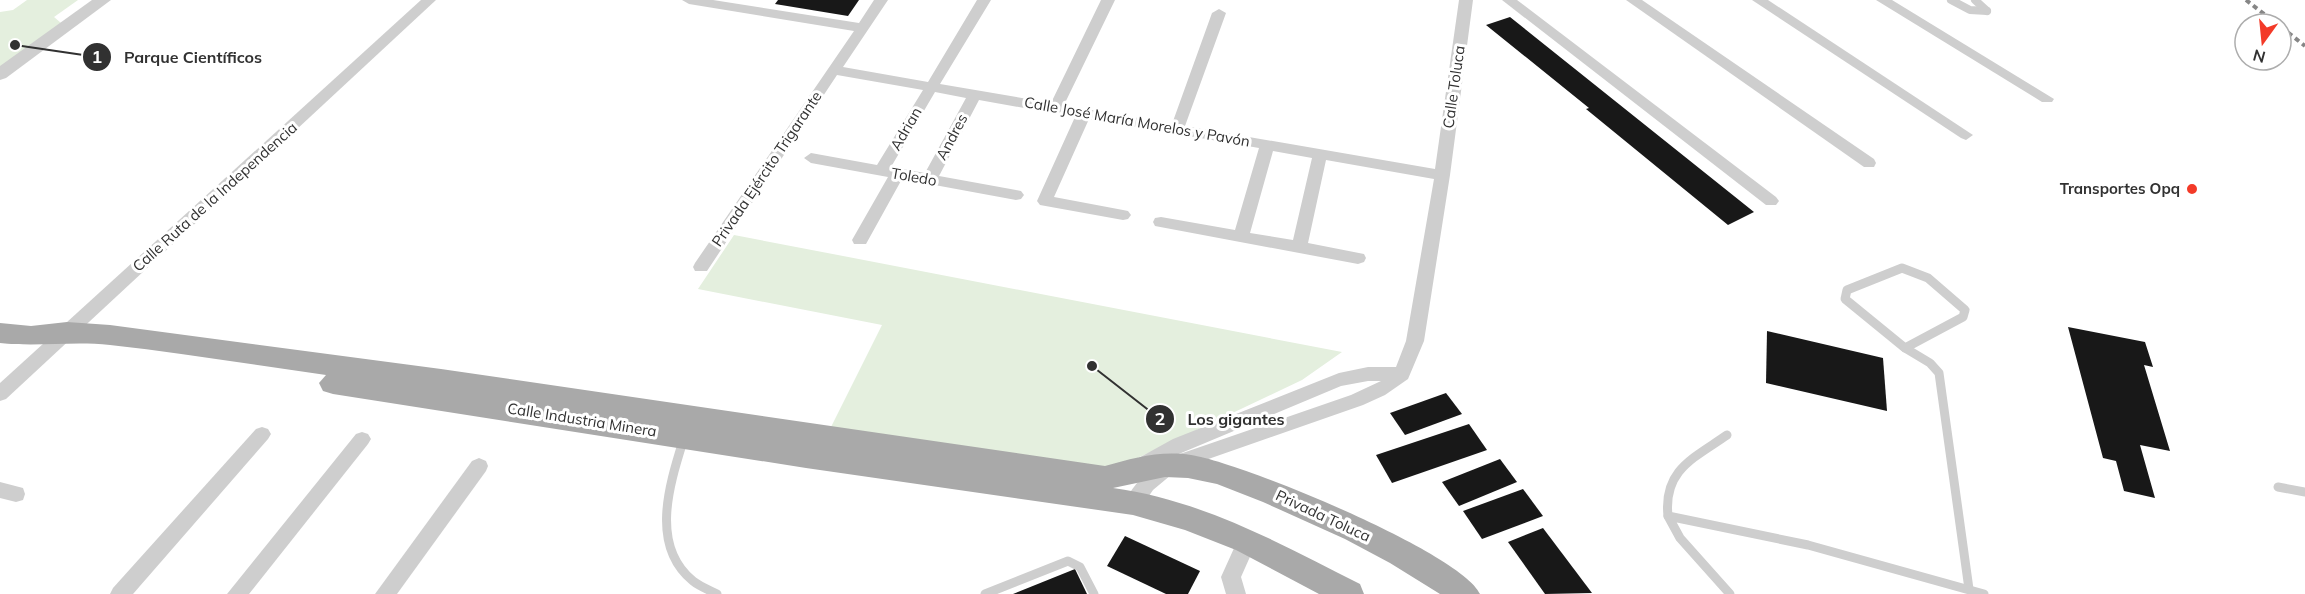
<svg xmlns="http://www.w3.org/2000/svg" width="2305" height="594" viewBox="0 0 2305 594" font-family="Mulish,sans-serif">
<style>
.green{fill:#e4efde}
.building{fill:#181818}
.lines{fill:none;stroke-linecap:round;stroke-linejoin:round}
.service-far1{stroke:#cecece;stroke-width:8}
.service{stroke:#cecece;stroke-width:9}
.minor{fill:#cecece;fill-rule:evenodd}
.tertiary{fill:#cecece;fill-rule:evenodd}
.primary{fill:#a9a9a9;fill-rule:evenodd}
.rail{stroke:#868686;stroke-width:4;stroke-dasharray:5 4;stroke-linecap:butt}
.poi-dot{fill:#f33a28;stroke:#fff;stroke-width:2}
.labels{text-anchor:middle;stroke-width:6;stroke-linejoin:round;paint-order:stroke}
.street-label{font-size:15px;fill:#313131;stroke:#fff}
.poi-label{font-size:15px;font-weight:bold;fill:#313131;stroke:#fff;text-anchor:end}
.leader{fill:none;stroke:#313131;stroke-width:2}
.callout-dot{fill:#313131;stroke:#fff;stroke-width:2}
.mark-label{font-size:18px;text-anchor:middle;font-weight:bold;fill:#fff}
.callout-label{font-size:16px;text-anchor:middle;font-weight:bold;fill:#313131;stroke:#fff;stroke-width:6;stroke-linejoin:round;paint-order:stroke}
</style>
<rect width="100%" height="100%" fill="#fff"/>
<g class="green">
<path d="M27 0H78L54 17 61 23 0 67V12L13 10Z"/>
<path d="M734 235 1342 352 1302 380 1106 473 831 427 882 325 698 289Z"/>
</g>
<g class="building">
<path d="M778 0H859L848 16 775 4Z"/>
<path d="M1510 17 1754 212 1728 225 1586 109 1589 108 1486 25Z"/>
<path d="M2068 327 2145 342 2153 367 2144 365 2170 451 2140 445 2155 498 2124 491 2116 461 2103 458Z"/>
<path d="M1767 331 1883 358 1887 411 1766 383Z"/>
<path d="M1446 393 1462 414 1405 435 1390 413Z"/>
<path d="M1469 424 1487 450 1392 483 1376 455Z"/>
<path d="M1500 459 1517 482 1459 506 1442 482Z"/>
<path d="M1523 489 1543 516 1482 539 1463 511Z"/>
<path d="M1543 528 1592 593 1545 594 1508 542Z"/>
<path d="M1125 536 1200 571 1188 594H1166L1107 566Z"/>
<path d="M1075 569 1087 594H1013Z"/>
</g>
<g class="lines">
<g class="service-far1">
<path d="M1951 0 1970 10 1987 11"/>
<path d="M1975 0 1987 11"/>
</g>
<g class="service">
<path d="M1902 268 1928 278 1965 310 1963 317 1905 348 1845 299 1847 290Z"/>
<path d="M1905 348 1930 363 1939 373 1969 589"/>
<path d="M684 438C670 483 649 545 693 581 699 586 709 590 717 594"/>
<path d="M2278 487 2305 492"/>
<path d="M1668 516C1663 470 1694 458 1727 435"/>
<path d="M985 594 1068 561 1080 567 1094 594"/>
<path d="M1730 594 1680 538 1668 516 1808 545 1984 594"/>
</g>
<g class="minor">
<path d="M421 0H436L6 399 0 401V383Z"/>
<path d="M682 0H713L859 23 874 0H888L843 67 928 82 977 0H991L940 84 1051 103 1101 0H1115L1064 105 1172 124 1212 13 1219 9 1226 13 1185 126 1435 169 1459 0H1473L1450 175 1424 341 1408 379 1385 395 1363 405 1177 470 1153 490 1140 509 1133 511 1126 509 1124 503C1131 489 1140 478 1153 468L1142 473 1135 470 1133 465 1135 460 1173 439 1339 373 1368 367H1396L1406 341 1434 179 1326 160 1308 243 1364 254 1366 258 1364 262 1358 264 1155 226 1153 222 1155 218 1161 217 1235 230 1259 148 1089 119 1054 197 1123 210 1128 211 1131 215 1128 219 1123 220 1040 205 1037 201 1075 117 979 100 939 176 1016 190 1021 191 1024 195 1021 199 1016 200 902 179 866 244H854L852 240 888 177 811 163 804 158 811 153 877 165 923 90 837 75 707 271H695L693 267 695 263 854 31 689 4ZM935 92 966 98 925 173 891 167ZM1273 151 1312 158 1293 240 1250 233ZM1368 381H1381L1351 395 1174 456 1341 386Z"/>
<path d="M1502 0H1517L1776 197 1779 201 1776 205H1766Z"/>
<path d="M1626 0H1642L1874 159 1876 163 1874 167H1864Z"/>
<path d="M1752 0H1768L1973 135 1966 140 1961 138Z"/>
<path d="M1876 0H1892L2054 99 2052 102H2042Z"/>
<path d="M262 427 268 429 271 434 268 439 133 594H110L113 588 256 429Z"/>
<path d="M362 432 368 434 371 439 368 444 249 594H227L356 434Z"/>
<path d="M479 458 486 461 488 466 486 471 397 594H375L472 461Z"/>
<path d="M0 482 23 488 25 494 23 500 16 502 0 498Z"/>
<path d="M1247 533 1254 535 1257 541 1241 577 1246 594H1226L1221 577 1240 535Z"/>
</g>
<path class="tertiary" d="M92 0H111L6 78 0 80V66Z"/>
<path class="primary" d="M67 322 110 325 441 369 1105 466C1133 458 1161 450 1191 455 1240 462 1462 553 1480 594H1440L1390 563 1345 539 1263 502 1217 484 1188 478 1165 477 1113 488C1202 500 1281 544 1360 584L1364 594H1319L1236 550 1185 530 1133 515 806 468 333 394 323 391 319 383 326 375C254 365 182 353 110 345 73 341 37 347 0 343V323L31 326Z"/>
<g class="rail">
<path d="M2246 0 2277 24"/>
<path d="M2281 27 2305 46"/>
</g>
</g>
<circle class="poi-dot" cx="2192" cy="189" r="6"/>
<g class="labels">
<g class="street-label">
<text transform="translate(1454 87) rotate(-82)" y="5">Calle Toluca</text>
<text transform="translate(1137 122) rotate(10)" y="5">Calle José María Morelos y Pavón</text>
<text transform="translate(906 129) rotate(-60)" y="5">Adrian</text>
<text transform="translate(952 137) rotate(-62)" y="5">Andres</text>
<text transform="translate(767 169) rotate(-56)" y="5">Privada Ejército Trigarante</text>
<text transform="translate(914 177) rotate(10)" y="5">Toledo</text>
<text transform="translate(215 197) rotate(-42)" y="5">Calle Ruta de la Independencia</text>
<text transform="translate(582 420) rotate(9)" y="5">Calle Industria Minera</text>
<text transform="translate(1323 516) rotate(25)" y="5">Privada Toluca</text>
</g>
<g class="poi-label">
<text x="2180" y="194">Transportes Opq</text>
</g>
</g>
<path class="leader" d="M15 45L97 57M1092 366L1160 419"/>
<g class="callout-dot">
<circle cx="15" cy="45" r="6"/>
<circle cx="1092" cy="366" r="6"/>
<circle cx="97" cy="57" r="15"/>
<circle cx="1160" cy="419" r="15"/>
</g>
<g class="mark-label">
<text x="97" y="63">1</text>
<text x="1160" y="425">2</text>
</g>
<g class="callout-label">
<text x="193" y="63">Parque Científicos</text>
<text x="1236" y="425">Los gigantes</text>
</g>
<g transform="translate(2263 42) rotate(195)"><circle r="28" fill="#ffffff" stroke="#adadad" stroke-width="1.5"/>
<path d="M0-4.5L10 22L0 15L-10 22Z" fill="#f33a28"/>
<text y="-9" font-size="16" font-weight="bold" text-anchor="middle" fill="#313131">N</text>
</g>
</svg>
